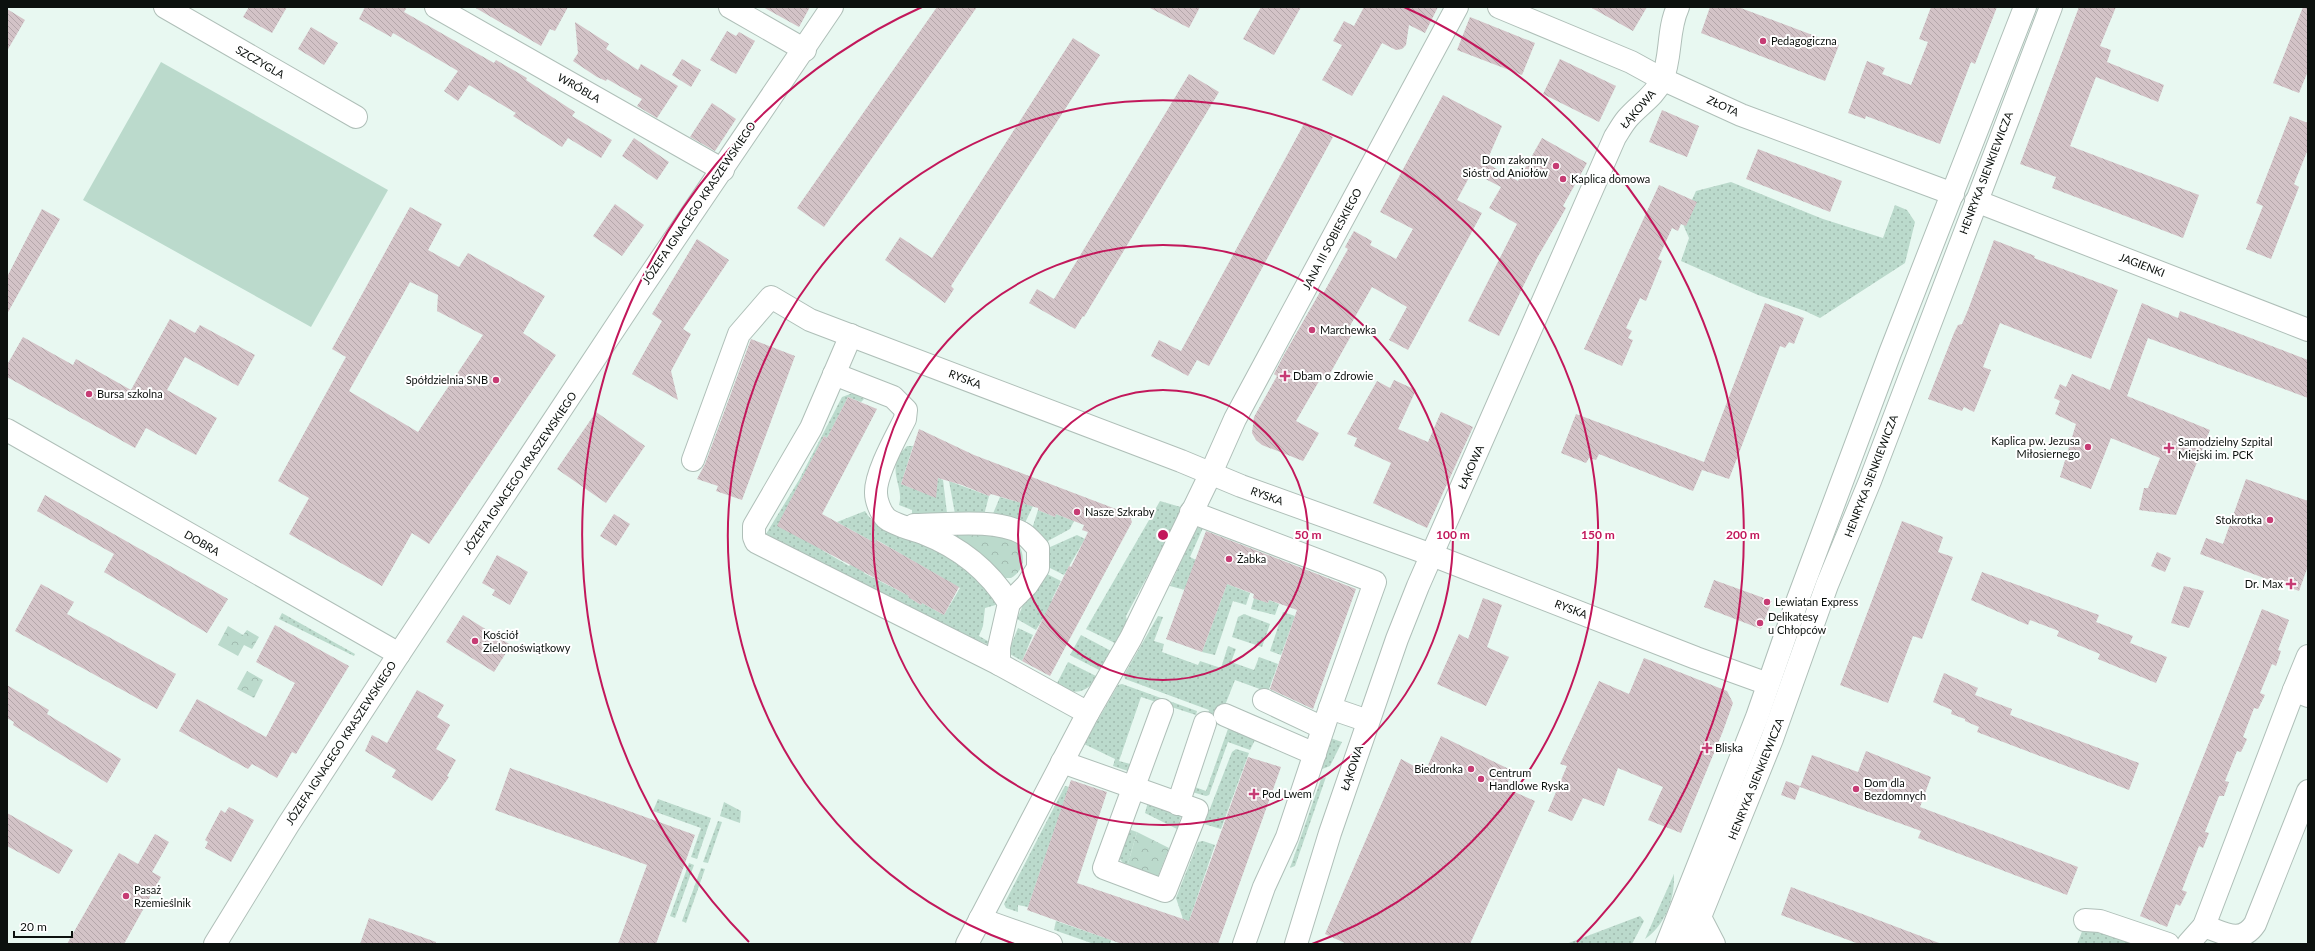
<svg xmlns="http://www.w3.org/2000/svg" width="2315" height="951" viewBox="0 0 2315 951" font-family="Lato,sans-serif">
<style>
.grass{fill:url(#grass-dots)}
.park{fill:url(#park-crowns)}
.garden{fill:#bbdacc}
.building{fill:url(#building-back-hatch);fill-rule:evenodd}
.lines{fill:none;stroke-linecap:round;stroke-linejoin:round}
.minor-casing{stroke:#afbfb8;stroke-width:24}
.tertiary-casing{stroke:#afbfb8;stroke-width:24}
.secondary-casing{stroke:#afbfb8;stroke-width:24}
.minor{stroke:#fff;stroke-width:22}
.tertiary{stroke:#fff;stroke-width:22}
.secondary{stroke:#fff;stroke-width:22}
.ring{fill:none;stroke:#c2185b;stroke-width:2}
.poi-dot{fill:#c63c74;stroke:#fff;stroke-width:1.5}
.labels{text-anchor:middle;stroke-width:4;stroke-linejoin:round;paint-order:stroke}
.poi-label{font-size:11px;fill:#0c110e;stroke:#fff;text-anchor:start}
.street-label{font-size:11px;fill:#0c110e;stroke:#fff}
.centre{fill:#c2185b;stroke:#fff;stroke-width:2}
.ring-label{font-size:12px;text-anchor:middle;font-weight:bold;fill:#c2185b;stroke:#fff;stroke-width:4;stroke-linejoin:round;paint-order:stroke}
</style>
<defs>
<pattern id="grass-dots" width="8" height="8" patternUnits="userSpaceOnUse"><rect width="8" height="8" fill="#bbdacc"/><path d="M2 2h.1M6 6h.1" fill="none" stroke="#a0baae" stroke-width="1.8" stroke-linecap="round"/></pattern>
<pattern id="park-crowns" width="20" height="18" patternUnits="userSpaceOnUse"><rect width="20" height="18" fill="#bbdacc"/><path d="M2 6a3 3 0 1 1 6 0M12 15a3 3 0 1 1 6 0" fill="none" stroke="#a0baae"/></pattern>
<pattern id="building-back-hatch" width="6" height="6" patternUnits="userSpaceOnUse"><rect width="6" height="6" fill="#d3c3c7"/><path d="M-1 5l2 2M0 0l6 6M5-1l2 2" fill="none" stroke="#b4a6aa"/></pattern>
</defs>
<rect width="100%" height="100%" fill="#e8f8f1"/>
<g class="grass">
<path d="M1731 182 1823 219 1883 238 1895 205 1907 210 1915 222 1905 263 1820 318 1805 311 1758 295 1681 261 1689 238 1682 222 1696 191Z"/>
<path d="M853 393 864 399 861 402 848 397 827 438 824 436 778 526 823 548 822 550 849 566 851 564 864 571V573L909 596 908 597 921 605 922 603 944 615 960 588 877 540 875 543 837 522 865 511C877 533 923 541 945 553 966 565 984 586 999 604L985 608 983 626 979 636 993 644 989 645 977 640 974 645 766 534 799 480 842 397Z"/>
<path d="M907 446H913L901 484 935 497 938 478 943 480 947 513 912 515V510L899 505C905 485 883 469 907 446Z"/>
<path d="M949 481 989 496 984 515 955 514Z"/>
<path d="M1000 497 1033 506 1024 525 992 516Z"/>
<path d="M1160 501 1184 508 1126 616 1128 625 1117 644 1086 629Z"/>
<path d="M1038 510 1055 517 1056 514 1074 521 1070 529 1046 542 1042 536 1032 529Z"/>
<path d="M1199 527 1203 528 1190 557 1196 560 1185 590 1170 586 1196 529Z"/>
<path d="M1077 535 1085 539 1064 575 1048 567V548Z"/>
<path d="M1045 573 1061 581 1052 599 1054 600 1036 630 1017 619 1023 605Z"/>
<path d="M1227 584 1250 593 1246 605 1233 601 1215 655 1202 652Z"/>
<path d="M1254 598 1268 603 1269 600 1279 604 1275 615 1251 609Z"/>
<path d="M1283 612 1295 616 1281 655 1270 651Z"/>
<path d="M282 613 355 654 354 656 279 619Z"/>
<path d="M1244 614 1270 624 1262 647 1232 637 1238 617Z"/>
<path d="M1158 616 1163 617 1154 641 1164 644 1162 652 1198 665 1200 661 1221 668 1228 646 1236 649 1231 662 1254 670 1259 657 1278 664 1268 692 1235 680 1218 723 1206 719 1209 710 1125 679 1124 675Z"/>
<path d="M1018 628 1033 635 1022 661 1010 654 1011 645Z"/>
<path d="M1081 635 1113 652 1101 671 1070 655Z"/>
<path d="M1068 662 1098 677C1085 695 1074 694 1055 687Z"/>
<path d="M1122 684 1197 711 1196 715 1141 697 1119 761 1134 765 1128 771 1113 766 1115 759 1084 744 1118 685Z"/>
<path d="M1229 726 1257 736 1250 750 1228 742 1209 795 1206 796 1192 792V786L1206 791Z"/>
<path d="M1330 738 1342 742 1330 766 1317 771Z"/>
<path d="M1236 749 1249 753 1221 829 1204 824 1232 752Z"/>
<path d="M1326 777 1295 866 1290 868 1321 779Z"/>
<path d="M1065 786 1069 787 1028 907 1018 905V912L1006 908 1004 904Z"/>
<path d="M1149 798 1183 810 1177 829 1145 813Z"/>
<path d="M658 799 711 818 697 859 691 857 701 828 653 811Z"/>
<path d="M724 802 741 811 740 823 720 816Z"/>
<path d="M718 821 722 822 708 863 703 862Z"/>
<path d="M1128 829 1137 832 1127 867 1118 857Z"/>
<path d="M1203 841 1215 845 1189 921 1183 919 1176 898 1198 842Z"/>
<path d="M689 863 694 865 675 918 670 916Z"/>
<path d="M701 868 705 869 686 923 682 921Z"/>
<path d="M1674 874C1675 899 1665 925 1645 939Z"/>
<path d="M1640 916 1644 921 1632 944H1566Z"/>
<path d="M1056 921 1111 940 1110 944H1094L1054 930Z"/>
<path d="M2083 929 2103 930 2141 944H2077Z"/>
</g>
<g class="park">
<path d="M943 531 1001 534 1017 542C1026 555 1025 570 1011 578H1000Z"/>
<path d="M228 626 243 635 247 630 259 637 252 649 244 645 238 656 218 645Z"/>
<path d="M247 671 263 680 254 698 237 689Z"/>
<path d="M1137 832 1169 848 1157 879 1127 867Z"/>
</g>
<path class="garden" d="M161 62 388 190 311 327 83 200Z"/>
<g class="building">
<path d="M249 7H287L272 33 243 17Z"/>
<path d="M365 7H407L404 12 494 63 496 60 527 78 526 80 575 112 572 116 612 140 601 158 568 138 562 147 513 116 516 113 469 85 458 101 444 91 458 71 393 33 391 37 359 19Z"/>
<path d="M474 7H568L555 31 550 29 541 46Z"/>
<path d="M763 7H810L799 27Z"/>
<path d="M937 7H977L824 227 797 208Z"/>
<path d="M1148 7H1200L1189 28Z"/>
<path d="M1261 7H1301L1274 55 1243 39Z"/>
<path d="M1364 7H1438L1425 33 1409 25 1406 45 1402 49 1396 50 1382 43 1352 96 1322 80 1342 45 1333 41 1344 21 1354 26Z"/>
<path d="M1590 7H1647L1633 31Z"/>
<path d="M1710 7H1738L1839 45 1825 81 1701 33Z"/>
<path d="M1931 7H1997L1975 64 1971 62 1940 144 1866 116 1865 119 1848 113 1867 61 1885 68 1882 74 1911 85 1928 42 1919 39Z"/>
<path d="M2079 7H2116L2100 46 2111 50 2107 62 2164 85 2158 102 2096 77 2070 146 2199 195 2183 238 2052 188 2056 177 2020 164Z"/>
<path d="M2303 7H2308V71L2299 93 2273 83Z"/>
<path d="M7 9 25 20 7 51Z"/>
<path d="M1470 17 1535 43 1522 75 1457 50Z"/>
<path d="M575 22 609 44 606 49 638 70 641 64 678 86 657 118 637 106 642 99 607 79 606 81 597 77 573 61 578 53Z"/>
<path d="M311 27 338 43 324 65 298 49Z"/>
<path d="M727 31 736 36 739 32 755 41 736 74 710 60Z"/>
<path d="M1073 38 1100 55 951 286 954 289 945 303 885 260 900 237 932 258Z"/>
<path d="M682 59 701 70 691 87 672 75Z"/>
<path d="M1560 59 1616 86 1599 122 1543 94Z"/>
<path d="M1189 74 1219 92 1084 317 1083 316 1075 329 1029 303 1037 289 1054 299Z"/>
<path d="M1443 95 1502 126 1486 163 1518 181 1542 138 1587 163 1563 206 1566 208 1537 258 1499 336 1468 321 1517 224 1489 208 1501 187 1472 172 1457 200 1482 213 1408 350 1389 340 1407 307 1372 287 1347 331 1352 334 1327 379 1322 376 1296 421 1319 433 1303 461 1262 445 1256 440 1252 433 1254 417 1277 376 1274 374 1285 353 1320 292 1323 294 1348 249 1345 247 1354 231 1372 241 1370 245 1396 259 1413 229 1380 212Z"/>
<path d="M712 103 736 119 715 151 690 137Z"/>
<path d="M1662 110 1699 126 1687 157 1649 142Z"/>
<path d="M2290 116 2308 123V149L2294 184 2299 187 2271 259 2246 249 2263 206 2256 203Z"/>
<path d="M1305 122 1333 137 1209 366 1197 360 1188 376 1151 356 1159 340 1181 351Z"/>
<path d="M634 138 669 162 657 180 622 156Z"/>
<path d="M1758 149 1842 181 1830 212 1746 179Z"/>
<path d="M1659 185 1697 202 1686 226 1681 224 1678 231 1672 228 1658 259 1662 261 1646 301 1640 298 1626 328 1632 331 1628 338 1633 340 1622 366 1584 349Z"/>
<path d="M615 204 644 225 622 256 593 236Z"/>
<path d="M410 207 442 224 428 250 459 267 468 253 545 296 523 333 556 355 429 544 412 533 382 586 289 534 309 498 278 481 346 357 332 349ZM410 282 438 295 437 311 483 335 418 432 349 391Z"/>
<path d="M42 209 60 219 7 314V277Z"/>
<path d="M697 239 729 260 683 329 691 334 671 371 678 400 632 374 662 321 652 314Z"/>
<path d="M1994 240 2035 256 2034 258 2118 290 2091 359 2000 323 1983 367 1991 370 1974 412 1964 407 1962 411 1928 399 1954 333 1958 325 1962 324 1968 310Z"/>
<path d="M1765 303 1804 318 1794 344 1789 342 1785 348 1780 346 1729 479 1702 470 1693 491 1599 454 1596 460 1589 458 1586 463 1561 453 1576 414 1704 462Z"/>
<path d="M2142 303 2178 318 2180 311 2308 360V398L2148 338 2127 396 2210 430 2176 515 2139 510 2144 488H2148L2160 458 2111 438 2091 489 2060 477 2076 424 2055 414 2060 401 2054 398 2060 384 2066 387 2072 374 2110 390Z"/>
<path d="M170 319 195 333 200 325 255 355 238 386 185 357 167 390 217 418 196 455 146 428 135 448 7 377V365L23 337 73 365 76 359 131 390Z"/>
<path d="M751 339 795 356 742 500 716 491 718 486 697 479 705 464Z"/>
<path d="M1394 380 1416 390 1398 429 1428 442 1441 412 1473 427 1427 528 1373 503 1391 463 1354 446 1357 438 1347 434 1377 381 1390 388Z"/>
<path d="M848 397 877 409 822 514 875 543 876 540 896 551 959 587 944 615 922 603 921 605 908 597 909 596 777 526 824 436 827 438Z"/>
<path d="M596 412 645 446 606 503 557 469Z"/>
<path d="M919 429 974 455 1129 514 1132 522 1050 676 1022 661 1069 566 1071 567 1088 532 1082 530 1084 525 1056 514 1055 517 1038 510V508L991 494 989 496 962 485 938 478 936 498 901 484Z"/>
<path d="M2246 479 2308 501V566L2299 591 2200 554 2206 538 2223 544Z"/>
<path d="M45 495 228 599 207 633 104 572 114 554 37 511Z"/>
<path d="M614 514 630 524 616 546 600 536Z"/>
<path d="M1902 521 1943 537 1938 552 1953 557 1922 639 1913 636 1888 703 1840 685Z"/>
<path d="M1206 531 1356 589 1313 709 1270 689 1297 610 1269 600 1268 603 1253 598 1254 594 1227 584 1202 652 1166 639Z"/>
<path d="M2157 552 2171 558 2165 572 2151 566Z"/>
<path d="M497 555 528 572 510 605 492 595 495 590 482 583Z"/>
<path d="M1982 572 2099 615 2096 622 2133 636 2130 643 2167 657 2156 683 2098 659 2100 654 2057 636 2059 631 2030 620 2028 625 1971 600Z"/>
<path d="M1714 580 1772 601 1761 629 1704 607Z"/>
<path d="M41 584 74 602 67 614 176 674 157 709 15 631Z"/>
<path d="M2184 586 2204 591 2189 628 2171 623Z"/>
<path d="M1483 598 1502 605 1487 647 1509 657 1486 706 1437 684 1459 634 1468 639Z"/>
<path d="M2262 609 2289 620 2278 650 2281 651 2276 666 2272 664 2260 693 2265 695 2258 709 2254 708 2243 737 2247 739 2241 752 2237 751 2225 781 2229 782 2224 796H2219L2205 832 2209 833 2203 848 2199 846 2182 890 2187 892 2180 906 2176 904 2167 927 2140 916Z"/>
<path d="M463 615 511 645 494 672 446 642Z"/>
<path d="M275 625 349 666 296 754 292 752 277 778 252 764 248 769 179 731 197 699 266 737 295 683 256 662Z"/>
<path d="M1644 658 1727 691 1733 703 1723 731 1681 833 1648 820 1663 787 1618 768 1604 806 1583 798 1572 821 1548 811 1567 766 1560 764 1599 681 1629 694Z"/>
<path d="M1944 673 1978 688 1975 695 2012 709 2010 715 2139 763 2129 790 1977 732 1979 727 1965 721V719L1951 714 1952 710 1933 702Z"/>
<path d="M7 685 49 710 47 714 121 759 107 783 13 725 14 722 7 718Z"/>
<path d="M417 690 444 705 437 717 450 725 436 749 456 760 447 776 449 777 432 801 392 777 396 770 365 751 372 735 387 743Z"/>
<path d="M1441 736 1513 771 1505 788 1535 801 1470 944H1347L1325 934 1401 759 1425 772Z"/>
<path d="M1866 751 1931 777 1920 807 2078 867 2067 895 1918 838 1921 831 1800 787 1812 755 1858 772Z"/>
<path d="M1248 757 1281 767 1218 944H1122L1027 910 1071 780 1107 792 1077 883 1189 921Z"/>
<path d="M510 768 695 835 656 944H618L647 865 495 810Z"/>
<path d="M1786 781 1800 786 1795 800 1781 795Z"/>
<path d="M229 807 254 820 231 862 205 848 208 842 205 840 221 810 225 813Z"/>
<path d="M7 813 73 850 59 874 7 846Z"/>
<path d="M155 834 169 842 152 872 161 877 124 944H67L119 853 138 864Z"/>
<path d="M1791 887 1939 943V944H1859L1781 915Z"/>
<path d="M369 918 436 942V944H360Z"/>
</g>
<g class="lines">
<g class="minor-casing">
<g id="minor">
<path d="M165 7 356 117"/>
<path d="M436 7 723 170"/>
<path d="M730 7 805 50"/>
<path d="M1499 7 1631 62 1662 79 1741 115 1953 194"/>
<path d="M851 335 811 428 754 526V537L756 542 999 664 1088 713 1131 638 1211 473 1235 419 1457 7"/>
<path d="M834 374 893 397 906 410 905 419C896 437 875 474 876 493 876 500 880 512 886 518 894 525 912 529 923 533 959 547 988 569 1009 603L999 647V664"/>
<path d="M7 430 399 654"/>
<path d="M693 460 739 334 771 297 810 320 1181 461 1241 486 1432 555 1696 658 1768 684"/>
<path d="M1191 512 1375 582 1330 708 1368 721"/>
<path d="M914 525C946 525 994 518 1022 533 1028 536 1033 543 1038 548V568L1027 585 1009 603"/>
<path d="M2294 690 2308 656"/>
<path d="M1264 700 1323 728"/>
<path d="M1225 715 1315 754"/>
<path d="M1062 762C1106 778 1151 794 1197 810L1165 891 1104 868 1162 710"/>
<path d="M1178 804 1205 723"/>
<path d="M980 919 1051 944"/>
<path d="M2085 920 2100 921 2168 944"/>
<path d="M2204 926C2224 933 2241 945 2255 924L2308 791"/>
<path d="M215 944 288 825 399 654 638 293 832 7"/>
<path d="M967 944 1088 713"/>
<path d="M1244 944 1264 887 1287 837 1330 708"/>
<path d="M1296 944 1330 833 1397 639 1418 586 1615 137C1619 131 1622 125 1627 119 1639 105 1654 97 1662 80 1672 57 1667 30 1678 7"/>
<path d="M2188 944 2204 926 2294 690 2308 696"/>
</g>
</g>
<g class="tertiary-casing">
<path id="tertiary" d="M1976 201 2308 330"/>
</g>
<g class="secondary-casing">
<g id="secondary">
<path d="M1701 919 1714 944"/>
<path d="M1667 944 1757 717 1797 602 1890 353 2025 7"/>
<path d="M1689 944 1772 739 1827 585 1870 481 2051 7"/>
</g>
</g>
<use href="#minor" class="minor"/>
<use href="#tertiary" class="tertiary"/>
<use href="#secondary" class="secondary"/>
</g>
<g class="ring">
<circle cx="1163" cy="535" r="145"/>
<circle cx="1163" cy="535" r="290"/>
<path d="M1014 944A435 435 0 1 1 1312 944"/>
<path d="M749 942A580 580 0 0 1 922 7M1404 7A580 580 0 0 1 1577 942"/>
</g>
<g class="poi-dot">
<circle cx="1763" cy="41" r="4"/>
<circle cx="1556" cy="166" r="4"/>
<circle cx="1563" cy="179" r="4"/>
<circle cx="1312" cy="330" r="4"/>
<path d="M1283 370h4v4h4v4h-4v4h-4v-4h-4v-4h4z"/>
<circle cx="496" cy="380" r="4"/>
<circle cx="89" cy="394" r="4"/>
<circle cx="2088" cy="447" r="4"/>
<path d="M2167 442h4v4h4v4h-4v4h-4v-4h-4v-4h4z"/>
<circle cx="1077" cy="512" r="4"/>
<circle cx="2270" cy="520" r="4"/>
<circle cx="1229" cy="559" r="4"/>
<path d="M2289 578h4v4h4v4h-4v4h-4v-4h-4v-4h4z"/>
<circle cx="1767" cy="602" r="4"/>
<circle cx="1760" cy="623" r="4"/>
<circle cx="475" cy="641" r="4"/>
<path d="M1705 742h4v4h4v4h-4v4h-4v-4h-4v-4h4z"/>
<circle cx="1471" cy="769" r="4"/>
<circle cx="1481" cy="779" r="4"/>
<circle cx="1856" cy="789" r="4"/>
<path d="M1252 788h4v4h4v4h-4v4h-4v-4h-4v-4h4z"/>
<circle cx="126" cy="896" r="4"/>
</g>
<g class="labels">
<g class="poi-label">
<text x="1771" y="45">Pedagogiczna</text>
<text x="1548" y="164" text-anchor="end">Dom zakonny<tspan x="1548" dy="13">Sióstr od Aniołów</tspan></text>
<text x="1571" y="183">Kaplica domowa</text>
<text x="1320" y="334">Marchewka</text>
<text x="1293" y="380">Dbam o Zdrowie</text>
<text x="488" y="384" text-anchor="end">Spółdzielnia SNB</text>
<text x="97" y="398">Bursa szkolna</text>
<text x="2080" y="445" text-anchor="end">Kaplica pw. Jezusa<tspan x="2080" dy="13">Miłosiernego</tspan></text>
<text x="2178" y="446">Samodzielny Szpital<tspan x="2178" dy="13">Miejski im. PCK</tspan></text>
<text x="1085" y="516">Nasze Szkraby</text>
<text x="2262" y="524" text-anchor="end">Stokrotka</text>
<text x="1237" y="563">Żabka</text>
<text x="2283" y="588" text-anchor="end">Dr. Max</text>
<text x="1775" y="606">Lewiatan Express</text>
<text x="1768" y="621">Delikatesy<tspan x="1768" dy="13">u Chłopców</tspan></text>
<text x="483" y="639">Kościół<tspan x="483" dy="13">Zielonoświątkowy</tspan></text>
<text x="1715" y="752">Bliska</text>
<text x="1463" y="773" text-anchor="end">Biedronka</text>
<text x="1489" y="777">Centrum<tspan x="1489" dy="13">Handlowe Ryska</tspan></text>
<text x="1864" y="787">Dom dla<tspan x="1864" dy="13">Bezdomnych</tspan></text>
<text x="1262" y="798">Pod Lwem</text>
<text x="134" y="894">Pasaż<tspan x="134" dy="13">Rzemieślnik</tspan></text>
</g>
<g class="street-label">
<text transform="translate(260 62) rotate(30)" y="4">SZCZYGLA</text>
<text transform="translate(579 88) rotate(30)" y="4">WRÓBLA</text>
<text transform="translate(1723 106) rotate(25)" y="4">ZŁOTA</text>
<text transform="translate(1638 109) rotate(-49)" y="4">ŁĄKOWA</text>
<text transform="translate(1986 173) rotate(-69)" y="4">HENRYKA SIENKIEWICZA</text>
<text transform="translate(699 203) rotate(-56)" y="4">JÓZEFA IGNACEGO KRASZEWSKIEGO</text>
<text transform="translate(1332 239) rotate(-62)" y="4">JANA III SOBIESKIEGO</text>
<text transform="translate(2142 265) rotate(21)" y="4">JAGIENKI</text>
<text transform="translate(965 379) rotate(21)" y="4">RYSKA</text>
<text transform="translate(1471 467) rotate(-66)" y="4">ŁĄKOWA</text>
<text transform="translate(520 473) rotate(-56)" y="4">JÓZEFA IGNACEGO KRASZEWSKIEGO</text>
<text transform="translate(1871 476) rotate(-69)" y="4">HENRYKA SIENKIEWICZA</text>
<text transform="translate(1267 496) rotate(20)" y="4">RYSKA</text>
<text transform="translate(202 543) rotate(30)" y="4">DOBRA</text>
<text transform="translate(1571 609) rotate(21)" y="4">RYSKA</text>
<text transform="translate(341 743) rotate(-57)" y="4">JÓZEFA IGNACEGO KRASZEWSKIEGO</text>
<text transform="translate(1352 768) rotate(-71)" y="4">ŁĄKOWA</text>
<text transform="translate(1756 779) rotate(-68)" y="4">HENRYKA SIENKIEWICZA</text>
</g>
</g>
<circle cx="1163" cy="535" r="6" class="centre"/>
<g class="ring-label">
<text x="1308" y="539">50 m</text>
<text x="1453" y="539">100 m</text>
<text x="1598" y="539">150 m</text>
<text x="1743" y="539">200 m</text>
</g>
<rect width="2315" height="951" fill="none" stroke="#0c110e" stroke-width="16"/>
<path d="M14 931v6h58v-6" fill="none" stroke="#0c110e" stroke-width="2"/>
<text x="20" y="931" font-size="12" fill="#0c110e" stroke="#ffffff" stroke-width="3" paint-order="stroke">20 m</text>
</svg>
